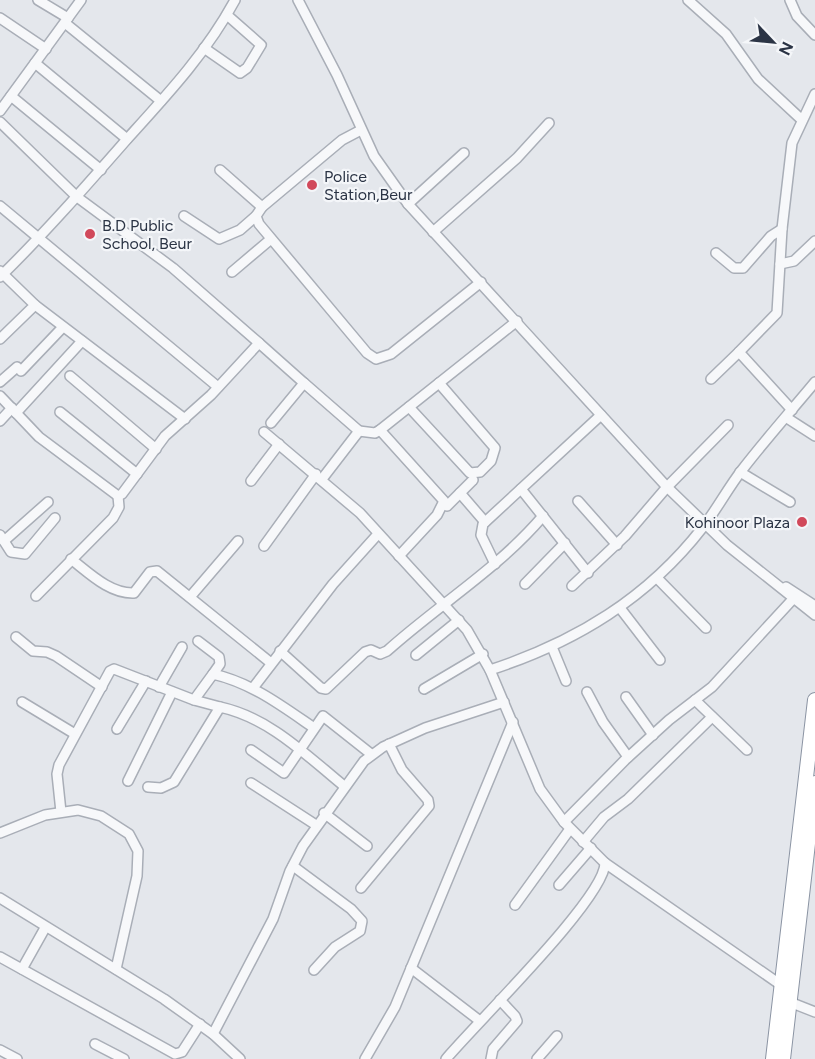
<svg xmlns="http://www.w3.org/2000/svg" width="815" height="1059" viewBox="0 0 815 1059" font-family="Figtree,sans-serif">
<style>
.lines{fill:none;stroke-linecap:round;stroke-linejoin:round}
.minor-casing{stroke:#a9aeb7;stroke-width:12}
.highway-casing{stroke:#8b94a3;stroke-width:16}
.minor{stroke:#f7f8fa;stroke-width:9}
.highway{stroke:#fff;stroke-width:14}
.poi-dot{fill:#d1495b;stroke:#f4f6f9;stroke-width:2}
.labels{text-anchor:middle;stroke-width:4.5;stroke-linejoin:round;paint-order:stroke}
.poi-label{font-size:16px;fill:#2b3445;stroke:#f4f6f9;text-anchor:start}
</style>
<rect width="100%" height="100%" fill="#e4e7ec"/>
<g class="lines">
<g class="minor-casing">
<g id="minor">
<path d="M38 0 68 18"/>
<path d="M298 0 337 75 374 156 408 204 667 487 727 545 815 615"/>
<path d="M688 0 726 34 758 79 802 120"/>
<path d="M790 0 797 16 815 35"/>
<path d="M0 18 46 49"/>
<path d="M65 23 161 101"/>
<path d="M204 48 240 73 247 68 261 45 227 15"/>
<path d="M35 63 127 139"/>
<path d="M11 96 101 170"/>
<path d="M0 111 81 0"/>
<path d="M0 122 77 197 173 268 259 343"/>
<path d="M361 130 342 140 262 207 256 216 259 224 367 353 376 359 391 354 481 282"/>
<path d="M220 170 262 207"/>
<path d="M408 204 464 153"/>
<path d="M0 206 218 387"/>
<path d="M184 216 219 239 240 230 256 216"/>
<path d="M433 232 517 158 549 123"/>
<path d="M716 253 734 268H743L771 236 782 229"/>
<path d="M780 264 794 261 815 241"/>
<path d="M0 271 35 305 0 339"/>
<path d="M232 272 271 239"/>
<path d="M0 277C45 233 86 186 128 138 167 95 207 52 235 0"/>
<path d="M35 305 185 419"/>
<path d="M21 371 63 327"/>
<path d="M70 376 156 449"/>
<path d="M711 379 739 352"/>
<path d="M0 382 17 367"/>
<path d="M304 383 359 431 322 479"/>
<path d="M0 396 39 437 118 496 122 494 165 436 211 395 259 343 304 383 271 423"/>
<path d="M409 407 470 473 480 472 491 461 495 448 439 383"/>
<path d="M792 410 739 352 777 313 782 229 792 143 815 94"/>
<path d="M60 412 137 474"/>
<path d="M16 413 82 341"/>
<path d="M787 418 815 436"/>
<path d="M0 421 12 408"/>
<path d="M380 430 444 501 437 515 399 556"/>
<path d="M359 431 375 433 380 430 517 321"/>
<path d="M264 432 360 513 467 630 490 670 540 789 564 822 605 863C605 898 475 1024 446 1059"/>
<path d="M740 472 790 502"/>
<path d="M251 481 279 444"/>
<path d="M521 489 588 573"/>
<path d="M460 493 485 522"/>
<path d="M578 501 617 545"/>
<path d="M447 506 473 480"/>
<path d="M0 535 11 552 25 554 55 518"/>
<path d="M4 541 48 502"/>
<path d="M264 546 316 474"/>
<path d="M71 559C89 573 110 594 134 593L150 572 157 571 271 663"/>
<path d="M495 564 481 535 483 524 601 415"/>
<path d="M657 578 706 628"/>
<path d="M525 584 565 543"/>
<path d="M572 586 625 536 667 487 728 425"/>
<path d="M786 587 815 606"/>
<path d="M36 596 113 518 119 507 118 496"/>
<path d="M190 597 238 541"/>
<path d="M620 608 660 660"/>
<path d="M16 637 33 651 47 652 56 656 102 687"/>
<path d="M198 641 219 657 220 664 213 674"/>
<path d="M552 647 566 681"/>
<path d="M280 651 321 688 326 689 365 652 371 650 380 654 387 651C438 605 498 569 543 516"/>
<path d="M416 655 459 620"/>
<path d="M490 670C576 642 648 598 703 527 717 509 728 488 742 470 765 440 791 411 815 382"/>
<path d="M159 687 182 647"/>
<path d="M253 688 333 584 378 534"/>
<path d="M424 689 483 654"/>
<path d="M587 692 603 722 628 757"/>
<path d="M626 697 653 735"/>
<path d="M194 700 220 707"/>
<path d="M695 700 747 750"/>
<path d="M22 702 75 734"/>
<path d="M117 729 146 681"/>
<path d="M251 750 284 773 323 716 371 754"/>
<path d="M128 781 172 692"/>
<path d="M251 783 316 825"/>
<path d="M148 787 161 788 174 782 220 707C270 718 306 755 344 786"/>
<path d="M61 812 57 774 59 765 110 671 114 669 194 700 213 674C252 683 282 706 314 728"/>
<path d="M324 813 367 846"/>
<path d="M564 822 625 760 669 720 712 687 793 599"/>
<path d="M0 833 45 815 78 810 101 816 129 834 138 851 137 876 116 969"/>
<path d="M583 842 604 817 628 799 712 717"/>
<path d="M605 863 781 985"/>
<path d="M293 866 351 909 362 921 360 931 335 947 314 970"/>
<path d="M559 885 591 848"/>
<path d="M361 888 429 806 428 800 402 770 389 744"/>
<path d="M0 898 164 999 213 1034 240 1059"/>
<path d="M515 905 570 829"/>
<path d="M0 957 175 1054 182 1052 200 1024"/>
<path d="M411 968 480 1021"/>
<path d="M22 969 45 928"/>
<path d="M787 1001 815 1012"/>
<path d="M213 1034 273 919 290 871 303 846 364 761 383 747 425 728 504 702"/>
<path d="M95 1044 124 1059"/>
<path d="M0 1050 17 1059"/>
<path d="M365 1059 395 1007 513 722"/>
<path d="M491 1059 493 1049 517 1021 515 1016 500 1000"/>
<path d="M537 1059 557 1036"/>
</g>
</g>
<g class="highway-casing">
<g id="highway">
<path d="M773 1059 815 700"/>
<path d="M783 1059 815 783"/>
</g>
</g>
<use href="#minor" class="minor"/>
<use href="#highway" class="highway"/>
</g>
<g class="poi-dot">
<circle cx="312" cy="185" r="6"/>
<circle cx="90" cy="234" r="6"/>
<circle cx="802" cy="522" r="6"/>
</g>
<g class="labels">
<g class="poi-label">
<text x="324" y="182">Police<tspan x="324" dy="18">Station,Beur</tspan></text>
<text x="102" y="231">B.D Public<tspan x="102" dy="18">School, Beur</tspan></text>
<text x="790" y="528" text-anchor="end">Kohinoor Plaza</text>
</g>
</g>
<g transform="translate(773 42) rotate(116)" stroke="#f4f6f9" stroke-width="4.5" paint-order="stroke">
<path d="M0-4.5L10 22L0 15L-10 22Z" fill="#2b3445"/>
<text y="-9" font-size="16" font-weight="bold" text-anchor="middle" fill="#2b3445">N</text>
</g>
</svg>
